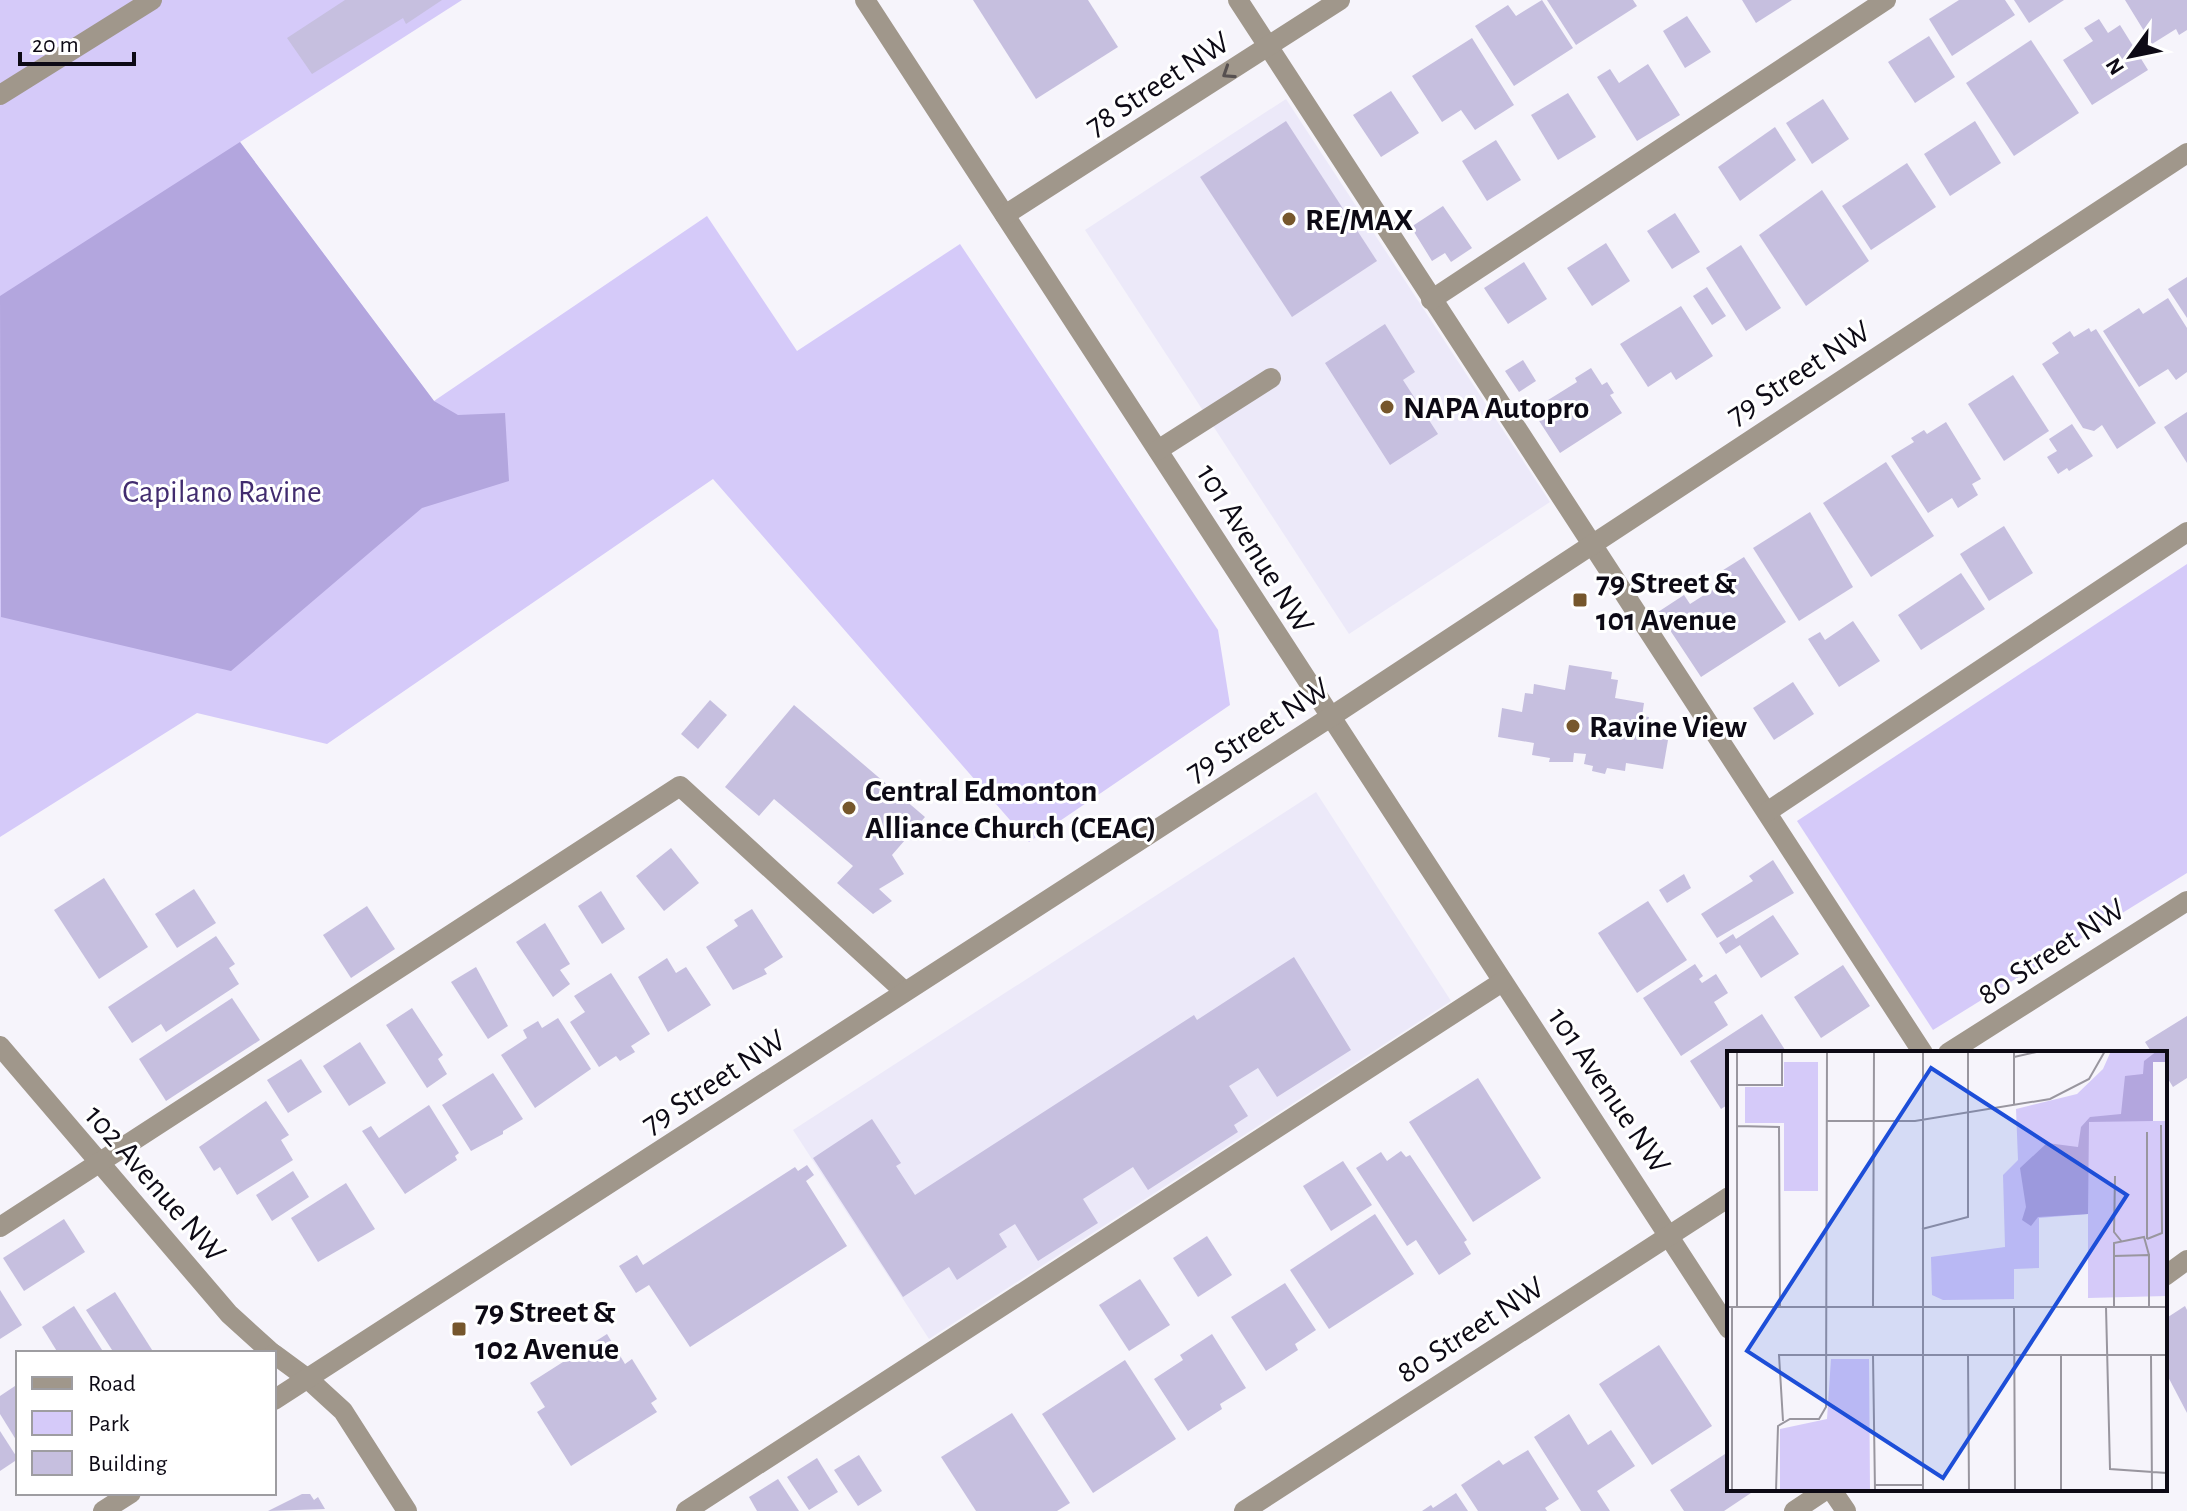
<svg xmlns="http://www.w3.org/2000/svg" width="2187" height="1511" viewBox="0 0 2187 1511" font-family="'Alegreya Sans',sans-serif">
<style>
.built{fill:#ece9f9}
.green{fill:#d5caf9}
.forest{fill:#b3a6de}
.building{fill:#c6bfdf}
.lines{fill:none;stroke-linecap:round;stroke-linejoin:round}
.minor{stroke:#a0978b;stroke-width:20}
.oneway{stroke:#565050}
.poi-dot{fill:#76572c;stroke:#fff;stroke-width:3}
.labels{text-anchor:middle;stroke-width:6;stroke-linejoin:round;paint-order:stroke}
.street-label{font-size:32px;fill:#0d0a15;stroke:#fff}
.poi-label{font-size:32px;font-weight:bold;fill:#0d0a15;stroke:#fff;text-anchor:start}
.park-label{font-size:32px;fill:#422c6f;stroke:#fff}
.inset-road{fill:none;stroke:#99969f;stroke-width:2}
.view{fill:#1d4ed8;fill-opacity:0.15;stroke:#1d4ed8;stroke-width:4}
.inset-edge{fill:none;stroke:#0d0a15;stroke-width:4}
</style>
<rect width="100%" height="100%" fill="#f6f4fb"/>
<g class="built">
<path d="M1286 99 1550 502 1349 634 1085 230Z"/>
<path d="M1316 792 1451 1001 929 1339 793 1130Z"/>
</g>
<g class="green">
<path d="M0 0H462L240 142 434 401 707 216 797 351 960 244 1218 630 1230 705 1029 842 713 479 327 744 197 713 0 837Z"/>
<path d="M2187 564V873L1933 1030 1797 821Z"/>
</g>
<path class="forest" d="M240 142 434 401 458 415 505 413 509 481 422 508 231 671 1 617 0 296Z"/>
<g class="building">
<path d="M345 0H442L406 24 403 18 312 74 287 38Z"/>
<path d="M973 0H1088L1118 47 1036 99Z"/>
<path d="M1542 0 1573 48 1514 86 1475 26 1508 5 1516 16Z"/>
<path d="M1547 0H1633L1637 6 1576 45Z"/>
<path d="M1742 0H1792L1756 23Z"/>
<path d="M1959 0H2005L2015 15 1952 56 1929 19Z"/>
<path d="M2014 0H2064L2029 23Z"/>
<path d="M2125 0H2187V30L2179 35 2176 29 2152 44Z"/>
<path d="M1687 16 1711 52 1685 68 1663 31Z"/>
<path d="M2099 19 2108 33 2120 25 2148 70 2092 105 2063 60 2093 41 2084 28Z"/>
<path d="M1929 36 1955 77 1915 103 1888 62Z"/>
<path d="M1472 38 1514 105 1475 130 1461 110 1442 122 1412 76Z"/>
<path d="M2031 40 2079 113 2014 156 1966 83Z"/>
<path d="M1648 64 1680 115 1637 141 1597 77 1610 69 1619 83Z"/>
<path d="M1391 91 1419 133 1381 157 1353 115Z"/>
<path d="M1568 93 1596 137 1558 160 1531 115Z"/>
<path d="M1823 99 1849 139 1812 164 1786 123Z"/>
<path d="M1286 121 1377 261 1292 317 1200 177Z"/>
<path d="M1975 121 2001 163 1950 196 1924 154Z"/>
<path d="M1775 127 1796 160 1740 201 1718 167Z"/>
<path d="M1496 140 1521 180 1487 201 1462 161Z"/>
<path d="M1907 163 1936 207 1871 250 1842 206Z"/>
<path d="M1822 190 1869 261 1806 306 1759 235Z"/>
<path d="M1443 206 1472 248 1451 262 1445 253 1432 261 1411 227Z"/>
<path d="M1675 213 1700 252 1672 269 1647 231Z"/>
<path d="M1606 243 1630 281 1592 306 1567 268Z"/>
<path d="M1741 245 1781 308 1746 331 1706 268Z"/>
<path d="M1524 262 1547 299 1508 324 1484 288Z"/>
<path d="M2187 277V318L2168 289Z"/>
<path d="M1707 287 1726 316 1712 325 1693 296Z"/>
<path d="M2168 298 2187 328V372L2176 380 2168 369 2139 387 2103 331 2139 308 2143 314Z"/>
<path d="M1681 306 1713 356 1676 380 1671 372 1648 387 1620 344Z"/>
<path d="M1385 324 1415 372 1403 380 1438 434 1390 465 1325 363Z"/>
<path d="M2089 328 2091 332 2096 329 2156 423 2117 449 2102 425 2094 431 2083 428 2042 364 2059 353 2052 343 2070 331 2074 337Z"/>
<path d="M1523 360 1536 381 1519 392 1505 371Z"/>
<path d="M1591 368 1602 385 1607 382 1614 393 1610 395 1622 413 1560 453 1532 410 1577 382 1575 378Z"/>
<path d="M2013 375 2049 431 2004 461 1968 404Z"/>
<path d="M2187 412V463L2164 427Z"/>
<path d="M1946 422 1981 479 1972 484 1978 495 1958 508 1952 498 1928 513 1891 456 1914 442 1911 438 1924 430 1927 434Z"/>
<path d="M2072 424 2093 456 2069 471 2067 468 2058 474 2047 457 2057 451 2049 439Z"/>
<path d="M1886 462 1934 536 1871 577 1823 503Z"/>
<path d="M1810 512 1853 587 1799 621 1753 548Z"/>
<path d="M2004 526 2033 573 1989 601 1960 554Z"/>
<path d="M1744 557 1786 622 1701 677 1658 612 1684 595 1690 604 1726 581 1720 572Z"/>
<path d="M1961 573 1985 609 1921 650 1898 615Z"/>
<path d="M1853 621 1880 661 1839 687 1808 639 1820 632 1825 640Z"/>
<path d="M1569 665 1612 672 1611 679 1618 680 1615 698 1644 703 1642 716 1649 717 1645 736 1668 740 1663 769 1626 763 1625 771 1607 768 1605 774 1592 771 1593 766 1584 764 1586 754 1574 753 1573 762H1549L1550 758 1532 755 1534 743 1498 737 1502 708 1522 712 1525 693 1533 694 1534 684 1565 690Z"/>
<path d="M1793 682 1814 714 1774 740 1753 708Z"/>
<path d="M710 700 727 715 698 749 681 734Z"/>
<path d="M794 705 925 817 892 855 904 874 879 889 892 901 873 914 837 883 853 866 774 799 759 816 725 787Z"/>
<path d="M671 848 699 883 664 911 636 876Z"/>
<path d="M1773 860 1794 893 1717 938 1701 914 1753 881 1749 876Z"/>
<path d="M1684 874 1691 888 1667 903 1659 890Z"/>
<path d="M104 878 148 947 99 979 54 910Z"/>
<path d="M194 889 216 923 177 948 155 914Z"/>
<path d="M601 891 625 929 602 944 578 906Z"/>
<path d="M1648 901 1687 960 1637 993 1598 933Z"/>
<path d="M367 906 395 949 351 978 323 935Z"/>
<path d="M752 909 783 957 764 969 767 974 733 990 706 947 738 926 734 920Z"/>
<path d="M1773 915 1799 954 1761 978 1740 945 1726 954 1719 943 1733 934 1736 939Z"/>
<path d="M545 923 570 964 560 970 570 984 553 997 516 942Z"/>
<path d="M216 936 235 964 229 968 239 984 166 1032 161 1024 132 1043 108 1007Z"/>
<path d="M1294 957 1351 1050 1277 1097 1258 1068 1229 1086 1248 1116 1234 1125 1238 1132 1148 1190 1133 1167 1083 1199 1098 1223 1038 1261 1015 1224 999 1234 1007 1247 957 1280 949 1267 903 1297 813 1158 872 1119 901 1163 896 1166 915 1195 1194 1015 1197 1020Z"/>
<path d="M667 958 676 973 686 967 711 1005 668 1032 638 977Z"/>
<path d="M1695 964 1703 976 1699 979 1702 983 1716 974 1728 993 1714 1002 1728 1025 1681 1056 1643 998Z"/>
<path d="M1843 965 1870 1006 1821 1038 1794 997Z"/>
<path d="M476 967 508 1026 488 1039 451 982Z"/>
<path d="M611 973 650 1034 631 1046 635 1052 620 1061 616 1056 599 1067 570 1022 585 1012 574 996Z"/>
<path d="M232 998 260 1040 166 1101 139 1059Z"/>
<path d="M412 1008 443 1055 438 1059 447 1074 427 1088 386 1025Z"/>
<path d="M1762 1014 1787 1053H1729V1104L1721 1109 1690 1061Z"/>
<path d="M2187 1016V1078L2173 1087 2165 1074V1053H2152L2145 1042Z"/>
<path d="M558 1018 591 1069 535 1108 501 1055 527 1038 523 1030 538 1021 542 1028Z"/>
<path d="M360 1042 386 1083 349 1106 323 1066Z"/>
<path d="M301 1059 322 1092 288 1113 267 1080Z"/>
<path d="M493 1073 523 1119 503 1131V1134L471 1151 442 1105Z"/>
<path d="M1478 1078 1541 1178 1473 1222 1409 1122Z"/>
<path d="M266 1101 289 1135 281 1140 293 1160 237 1195 220 1167 214 1171 199 1147Z"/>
<path d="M429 1105 459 1153 455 1156 457 1160 405 1194 362 1131 371 1126 379 1138Z"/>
<path d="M1401 1151 1406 1157 1410 1155 1467 1240 1464 1242 1471 1254 1439 1275 1416 1240 1407 1246 1356 1168 1381 1152 1387 1161Z"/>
<path d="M1343 1161 1372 1205 1331 1231 1303 1186Z"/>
<path d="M807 1165 814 1175 806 1181 847 1246 690 1347 649 1285 636 1293 619 1266 637 1255 643 1265 795 1167 798 1171Z"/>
<path d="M293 1171 309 1197 272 1221 256 1195Z"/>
<path d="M346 1183 375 1229 318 1262 291 1218Z"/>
<path d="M1375 1214 1414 1274 1329 1329 1290 1270Z"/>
<path d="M64 1219 85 1252 24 1291 3 1258Z"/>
<path d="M1207 1236 1232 1275 1198 1297 1173 1258Z"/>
<path d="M1140 1279 1170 1325 1129 1351 1099 1305Z"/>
<path d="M1285 1283 1316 1330 1295 1344 1298 1350 1266 1371 1231 1317Z"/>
<path d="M0 1290 22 1325 0 1339Z"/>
<path d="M115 1292 154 1353H114L86 1310Z"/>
<path d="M74 1306 104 1353H58L42 1327Z"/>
<path d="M2185 1306 2187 1310V1413L2165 1371V1319Z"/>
<path d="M607 1334 625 1364 632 1359 657 1399 651 1403 657 1412 571 1466 537 1412 545 1407 530 1383Z"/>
<path d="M1212 1334 1246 1388 1220 1404 1222 1409 1188 1431 1154 1379 1183 1360 1180 1355Z"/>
<path d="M1659 1345 1712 1426 1652 1465 1599 1384Z"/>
<path d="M1125 1360 1176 1439 1093 1493 1042 1414Z"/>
<path d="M18 1384V1443L0 1414V1396Z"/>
<path d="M1012 1413 1070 1503 1057 1511H976L941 1457Z"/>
<path d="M1569 1414 1588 1445 1611 1430 1635 1466 1597 1491 1610 1511H1581L1534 1437Z"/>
<path d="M0 1431 18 1459 0 1471Z"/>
<path d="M1528 1450 1559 1499 1545 1508 1547 1511H1478L1461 1485 1499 1460 1503 1465Z"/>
<path d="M1725 1454 1729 1460V1489H1748L1751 1493 1724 1511H1684L1670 1490Z"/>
<path d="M859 1455 882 1491 858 1506 834 1470Z"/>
<path d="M817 1458 838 1492 809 1510 787 1477Z"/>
<path d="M778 1479 799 1511H757L749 1497Z"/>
<path d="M1456 1493 1468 1511H1422L1431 1505 1433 1508Z"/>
<path d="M302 1494H310L314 1500 318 1497 325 1509 268 1511Z"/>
</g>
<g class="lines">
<g class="minor">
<path d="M865 0 1729 1329"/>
<path d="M1238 0 1923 1053"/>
<path d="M0 95 152 0"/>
<path d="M1005 215 1340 0"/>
<path d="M1431 300 1886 0"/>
<path d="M1158 450 1271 378"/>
<path d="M1767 812 2187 532"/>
<path d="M0 1046 229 1314 272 1353"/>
<path d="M1948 1053 2187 901"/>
<path d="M0 1227 680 786 904 991"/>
<path d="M2165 1276 2187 1260"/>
<path d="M274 1354 308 1379 343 1411 407 1511"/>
<path d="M274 1400 1329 718 2187 153"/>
<path d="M1831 1489 1846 1511"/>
<path d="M103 1511 131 1493"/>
<path d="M686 1511 1502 982"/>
<path d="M1244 1511 1729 1197"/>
<path d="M1794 1511 1827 1489"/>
</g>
</g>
<defs><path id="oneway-chevron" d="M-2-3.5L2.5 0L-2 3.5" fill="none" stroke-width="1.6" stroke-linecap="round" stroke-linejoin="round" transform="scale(2)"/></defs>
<use class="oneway" href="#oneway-chevron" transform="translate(1228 73) rotate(147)"/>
<g class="poi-dot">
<circle cx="1289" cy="219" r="8"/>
<circle cx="1387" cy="407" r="8"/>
<rect x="1572" y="592" width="16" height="16" rx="4"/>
<circle cx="1573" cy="726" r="8"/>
<circle cx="849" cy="808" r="8"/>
<rect x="451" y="1321" width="16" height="16" rx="4"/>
</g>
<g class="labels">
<g class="street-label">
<text transform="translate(1157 83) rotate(-33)" y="11">78 Street NW</text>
<text transform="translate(1798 372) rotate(-33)" y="11">79 Street NW</text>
<text transform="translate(1256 548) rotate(58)" y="11">101 Avenue NW</text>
<text transform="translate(1257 729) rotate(-33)" y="11">79 Street NW</text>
<text transform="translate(2051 951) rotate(-33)" y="11">80 Street NW</text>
<text transform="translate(713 1081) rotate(-33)" y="11">79 Street NW</text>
<text transform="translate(1610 1090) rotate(56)" y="11">101 Avenue NW</text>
<text transform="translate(156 1183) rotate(49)" y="11">102 Avenue NW</text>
<text transform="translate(1470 1329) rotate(-33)" y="11">80 Street NW</text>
</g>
<g class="poi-label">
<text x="1305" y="230">RE/MAX</text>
<text x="1403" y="418">NAPA Autopro</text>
<text x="1596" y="593">79 Street &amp;<tspan x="1596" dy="37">101 Avenue</tspan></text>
<text x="1589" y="737">Ravine View</text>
<text x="865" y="801">Central Edmonton<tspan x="865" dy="37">Alliance Church (CEAC)</tspan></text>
<text x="475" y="1322">79 Street &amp;<tspan x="475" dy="37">102 Avenue</tspan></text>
</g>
<g class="park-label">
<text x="222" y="502">Capilano Ravine</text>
</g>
</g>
<g transform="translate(1727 1051)">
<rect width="440" height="440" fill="#f6f4fb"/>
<path d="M384 0H440V11H426V70H440V245L361 247V163L312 167V217L287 218V248L216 249 205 244 204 206 278 196 276 124 291 109 289 58 350 43 376 18ZM57 11H91V140H57V72H18V36H57ZM104 308H142L143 440H53V378L100 368Z" fill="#d5caf9"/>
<path d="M430 0H440V11H426V70L362 71 361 163 311 166 304 175 295 169 299 156 293 117 320 92 351 96 354 76 363 66 394 63 398 25 416 23 417 10Z" fill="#b3a6de"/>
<path class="inset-road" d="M196 0V440M287 0V53M287 6 314 0M10 34H55V0M100 70H188L323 48 362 28 378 0M10 75 52 76 53 256M388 125 387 181 395 191M195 178 241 166V0M420 188 435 182 434 74M420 188V81M387 205V192L417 186 422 204M0 256H440M5 256V440M10 256V0M146 256 147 0M287 256 288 440M379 256 383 418 440 422M387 256V205L422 204V256M146 304 148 440M241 304 242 440M424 304 425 440M56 370 52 304H440M148 434H196M49 440 51 375 63 368H92L99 356 100 0M334 440V304"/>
<path class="view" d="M204 17 400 144 216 427 20 300Z"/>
<rect width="440" height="440" class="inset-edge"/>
</g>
<rect x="16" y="1351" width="260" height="144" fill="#ffffff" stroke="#9e9da1" stroke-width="2"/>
<rect x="32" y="1377" width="40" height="12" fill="#a0978b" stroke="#9e9da1" stroke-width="2"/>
<text x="88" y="1391" font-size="24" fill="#0d0a15">Road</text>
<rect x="32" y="1411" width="40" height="24" fill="#d5caf9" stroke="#9e9da1" stroke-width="2"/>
<text x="88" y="1431" font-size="24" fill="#0d0a15">Park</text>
<rect x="32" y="1451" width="40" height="24" fill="#c6bfdf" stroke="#9e9da1" stroke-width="2"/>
<text x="88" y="1471" font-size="24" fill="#0d0a15">Building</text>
<g transform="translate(2131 56) rotate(237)" stroke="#ffffff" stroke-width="6" paint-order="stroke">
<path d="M0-6L14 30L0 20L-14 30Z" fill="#0d0a15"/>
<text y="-12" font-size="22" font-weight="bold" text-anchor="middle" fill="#0d0a15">N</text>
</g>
<path d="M20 52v12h114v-12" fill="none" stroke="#0d0a15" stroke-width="4"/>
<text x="32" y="52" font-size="24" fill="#0d0a15" stroke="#ffffff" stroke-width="6" paint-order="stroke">20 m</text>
</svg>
